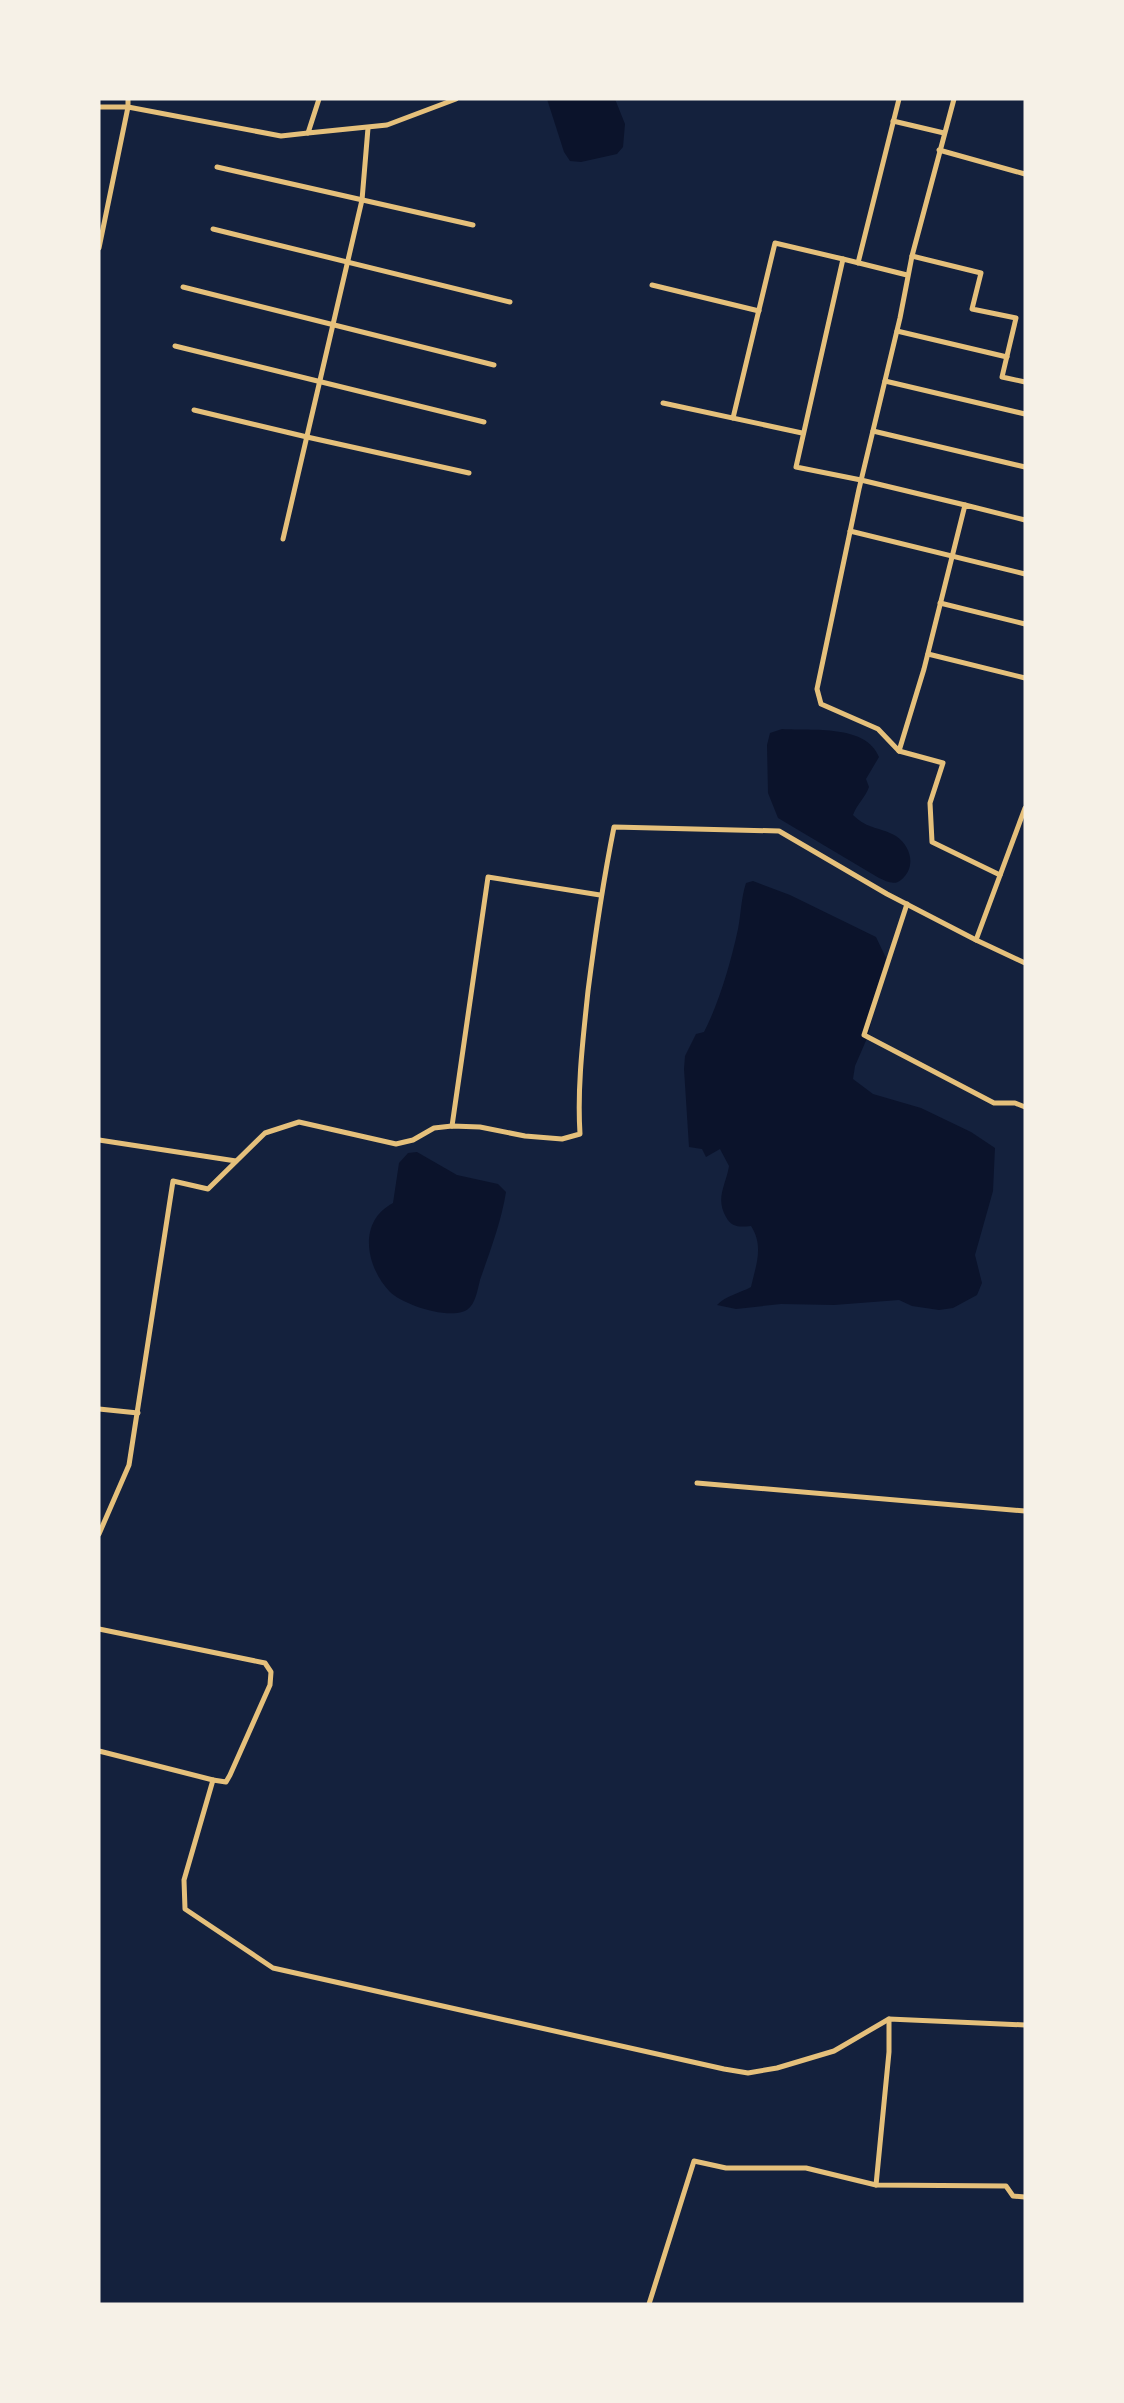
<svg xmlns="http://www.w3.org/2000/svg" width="1124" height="2403" viewBox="0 0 1124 2403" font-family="Signika,sans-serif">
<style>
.water{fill:#0b132b}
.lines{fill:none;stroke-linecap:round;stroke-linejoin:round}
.minor{stroke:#e5c07b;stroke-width:5}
</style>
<rect width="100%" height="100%" fill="#14213d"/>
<g class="water">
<path d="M547 99H615L625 124 623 147 617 154 581 162 570 161 564 152Z"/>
<path d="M782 729C812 731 866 724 879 757L866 779 869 787C865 798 857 804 853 815 868 830 881 827 896 836 912 847 916 868 901 880 894 886 886 881 879 878L778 818 768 793 767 745 770 733Z"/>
<path d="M753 881 790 895 876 937 886 958 868 1036 855 1066 853 1079 873 1094 921 1108 971 1132 995 1148 993 1191 975 1255 982 1283 977 1295 953 1308 939 1310 912 1306 899 1300 834 1305 781 1304 736 1309 717 1305C725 1296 740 1293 751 1287 756 1265 764 1246 751 1226 740 1227 732 1228 726 1217 715 1198 726 1185 729 1166L720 1149 706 1157 702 1149 689 1147 684 1069 685 1056 696 1034 704 1032C719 1003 731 962 738 929 741 914 741 898 746 883Z"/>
<path d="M417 1152 457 1175 498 1184 506 1192C501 1223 490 1251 480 1280 478 1288 476 1300 471 1306 458 1324 403 1305 390 1292 366 1267 357 1222 393 1203L399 1163 408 1153Z"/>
</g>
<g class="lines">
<g class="minor">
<path d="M128 99V107L281 136 308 133"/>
<path d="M319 99 308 133 387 125 456 99"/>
<path d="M99 107H128L99 248"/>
<path d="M893 121 944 133"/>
<path d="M939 150 1025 174"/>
<path d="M217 167 473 225"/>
<path d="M213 229 510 302"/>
<path d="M912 256 981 273 972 309 1016 318 1002 377 1025 382"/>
<path d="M858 263 899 99"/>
<path d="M907 275 843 259 796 467 861 480 965 505"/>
<path d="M652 285 759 311"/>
<path d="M183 287 494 365"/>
<path d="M897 331 1007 357"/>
<path d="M175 346 484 422"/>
<path d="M885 381 1025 414"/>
<path d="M663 403 802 433"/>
<path d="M194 410 307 437 469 473"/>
<path d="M733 418 775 243 843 259"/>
<path d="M873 431 1025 467"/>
<path d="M850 531 1025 574"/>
<path d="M283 539 362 200 368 128"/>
<path d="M940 603 1025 624"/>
<path d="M928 654 1025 678"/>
<path d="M899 751 878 729 821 704 817 689 859 489 900 318 912 256 954 99"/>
<path d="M1000 875 932 842 930 803 943 763 899 751 924 669 965 505 1025 520"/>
<path d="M907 904 864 1035 994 1103H1015L1025 1107"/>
<path d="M976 940 1025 808"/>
<path d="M452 1126 488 877 600 895"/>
<path d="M99 1140 236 1161"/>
<path d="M99 1409 138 1413"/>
<path d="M697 1483 1025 1511"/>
<path d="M99 1534 129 1465 173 1181 208 1189 265 1133 299 1122 396 1144 413 1140 434 1128 452 1126 480 1127 525 1136 562 1139 580 1134C577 1087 583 1039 588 991 595 936 603 882 614 827L779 831 887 894 976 940 1025 963"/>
<path d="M99 1629 265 1663 271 1672 270 1685 230 1775 226 1782 213 1780"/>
<path d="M99 1751 213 1780 184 1880 185 1909 273 1968 724 2069 748 2073 777 2068 834 2051 889 2019 1025 2025"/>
<path d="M889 2019V2052L876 2185 1006 2186 1013 2196 1025 2197"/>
<path d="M649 2304 694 2161 726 2168H806L876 2185"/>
</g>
</g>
<rect width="1124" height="2403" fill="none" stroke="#f6f1e7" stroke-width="201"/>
</svg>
